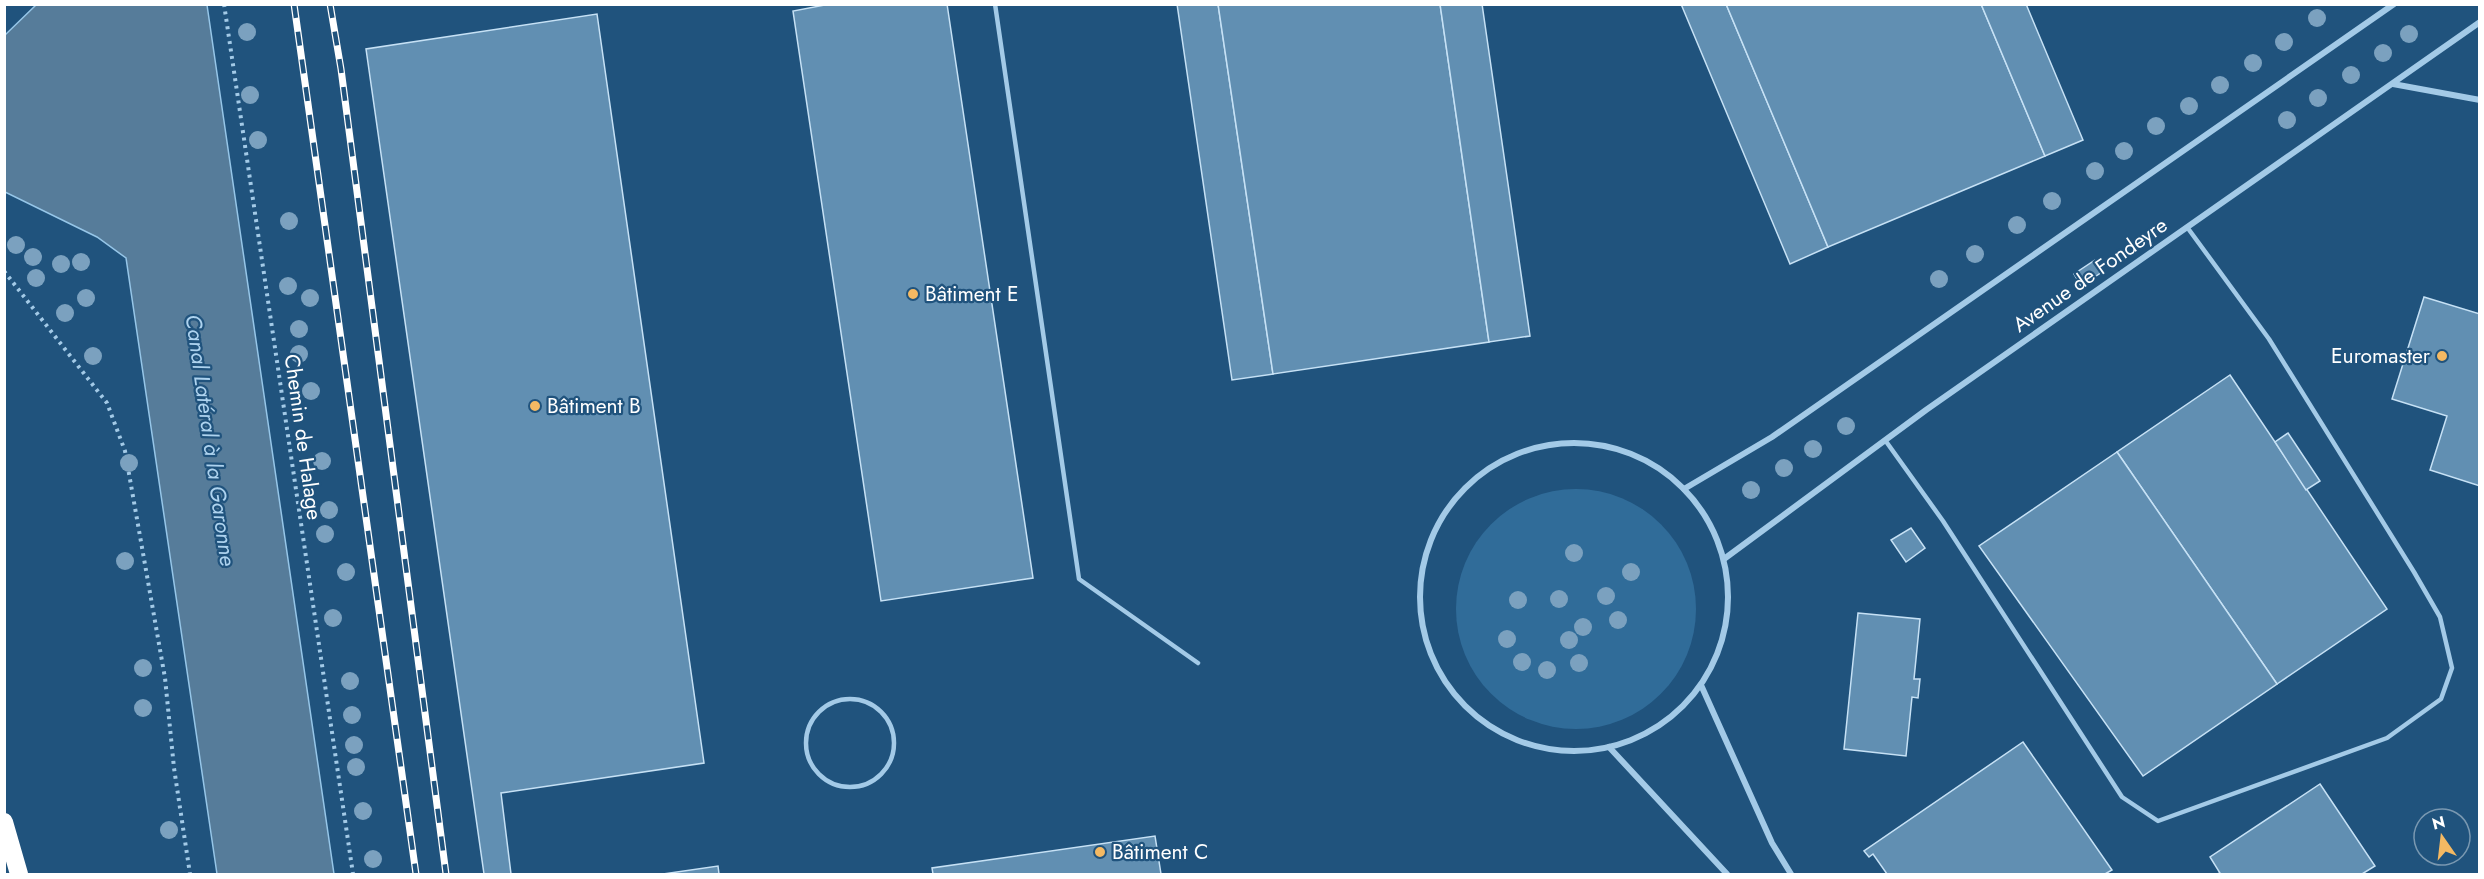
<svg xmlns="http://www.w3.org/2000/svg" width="2484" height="879" viewBox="0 0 2484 879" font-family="Jost,sans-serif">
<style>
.green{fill:#306c99}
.water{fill:#567c9a;stroke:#96c6e8;stroke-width:1.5}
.building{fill:#618fb2;stroke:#c6e1f5;stroke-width:1.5}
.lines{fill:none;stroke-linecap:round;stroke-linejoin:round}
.path{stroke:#a3cae7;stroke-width:4;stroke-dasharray:3 4.5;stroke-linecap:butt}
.lane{stroke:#a3cae7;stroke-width:4.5}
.street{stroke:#a3cae7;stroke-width:6}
.highway{stroke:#fff;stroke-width:18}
.rail-casing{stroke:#fff;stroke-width:7}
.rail{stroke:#20537d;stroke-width:4.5;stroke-dasharray:14;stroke-linecap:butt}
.tree{fill:#7ba1bf}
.poi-dot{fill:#f4b963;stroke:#20537d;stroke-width:2}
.labels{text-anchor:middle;stroke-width:4.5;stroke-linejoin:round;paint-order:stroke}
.street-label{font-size:21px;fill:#fff;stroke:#20537d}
.poi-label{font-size:21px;fill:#fff;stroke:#20537d;text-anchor:start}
.water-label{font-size:22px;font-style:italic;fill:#aed3ef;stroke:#20537d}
</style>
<rect width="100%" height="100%" fill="#20537d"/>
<circle class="green" cx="1576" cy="609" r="120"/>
<path class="water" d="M36 5H207L334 874H217L126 258 97 237 5 192V35Z"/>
<g class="building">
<path d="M830 4H947L1033 578 881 601 793 11Z"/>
<path d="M1177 4H1218L1273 374 1232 380Z"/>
<path d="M1218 4H1440L1489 342 1273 374Z"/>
<path d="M1440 4H1482L1530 336 1489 342Z"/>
<path d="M1681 4H1726L1828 247 1790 264Z"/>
<path d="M1726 4H1981L2045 156 1828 247Z"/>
<path d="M1981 4H2026L2083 140 2045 156Z"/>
<path d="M597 14 704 763 501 793 511 874H484L366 49Z"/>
<path d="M2095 260 2102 272 2081 286 2074 274Z"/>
<path d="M2424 297 2480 314V486L2430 470 2447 416 2392 399Z"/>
<path d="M2230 375 2387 609 2277 684 2117 452Z"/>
<path d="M2288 433 2320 481 2306 490 2275 442Z"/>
<path d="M2117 452 2277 684 2143 776 1979 546Z"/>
<path d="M1911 528 1925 548 1906 562 1891 540Z"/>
<path d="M1858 613 1920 619 1914 679H1920L1918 698 1912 697 1906 756 1844 749Z"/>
<path d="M2023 742 2112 870 2105 874H1887L1873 854 1869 857 1864 851Z"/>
<path d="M2320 784 2375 866 2362 874H2217L2220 873 2210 857Z"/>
<path d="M1155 836 1161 874H933L932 868Z"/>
<path d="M718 866 719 874H663Z"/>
</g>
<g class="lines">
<g class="path">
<path d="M224 4 353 874"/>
<path d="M4 271 107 403 125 451 165 678 174 768 190 874"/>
</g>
<g class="lane">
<path d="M995 4 1079 579 1198 663"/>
<path d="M1885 440 1943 521 2122 797 2158 821 2387 738 2441 699 2452 668 2440 617 2414 572 2269 339 2187 227"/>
<circle cx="850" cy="743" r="44"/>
</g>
<g class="street">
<path d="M2393 84 2480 100"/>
<circle cx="1574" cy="597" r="154"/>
<path d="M1684 489 1772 437 2394 4"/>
<path d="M1724 559 1926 410 2480 22"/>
<path d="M1701 685 1772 843 1791 874"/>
<path d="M1609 747 1727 874"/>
</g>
<path class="highway" d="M4 822 19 874"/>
<g class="rail-casing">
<g id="rail">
<path d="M294 4 416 874"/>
<path d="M330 4 341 69 446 874"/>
</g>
</g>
<use href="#rail" class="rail"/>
</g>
<g class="tree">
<circle cx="2317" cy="18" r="9"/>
<circle cx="247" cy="32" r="9"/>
<circle cx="2409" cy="34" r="9"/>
<circle cx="2284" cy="42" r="9"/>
<circle cx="2383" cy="53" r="9"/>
<circle cx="2253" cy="63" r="9"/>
<circle cx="2351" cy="75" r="9"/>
<circle cx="2220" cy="85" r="9"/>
<circle cx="250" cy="95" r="9"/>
<circle cx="2318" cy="98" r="9"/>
<circle cx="2189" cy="106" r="9"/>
<circle cx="2287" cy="120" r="9"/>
<circle cx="2156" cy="126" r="9"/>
<circle cx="258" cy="140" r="9"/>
<circle cx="2124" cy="151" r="9"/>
<circle cx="2095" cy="171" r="9"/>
<circle cx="2052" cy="201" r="9"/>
<circle cx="289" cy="221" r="9"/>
<circle cx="2017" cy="225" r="9"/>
<circle cx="16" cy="245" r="9"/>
<circle cx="1975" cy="254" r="9"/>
<circle cx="33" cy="257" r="9"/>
<circle cx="81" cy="262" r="9"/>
<circle cx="61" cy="264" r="9"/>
<circle cx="36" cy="278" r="9"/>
<circle cx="1939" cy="279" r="9"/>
<circle cx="288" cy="286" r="9"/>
<circle cx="86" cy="298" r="9"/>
<circle cx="310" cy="298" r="9"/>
<circle cx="65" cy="313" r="9"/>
<circle cx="299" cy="329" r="9"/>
<circle cx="299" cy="354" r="9"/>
<circle cx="93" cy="356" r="9"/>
<circle cx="311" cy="391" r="9"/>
<circle cx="1846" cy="426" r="9"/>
<circle cx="1813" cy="449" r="9"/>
<circle cx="322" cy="461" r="9"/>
<circle cx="129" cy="463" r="9"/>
<circle cx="1784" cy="468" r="9"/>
<circle cx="1751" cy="490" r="9"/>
<circle cx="329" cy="510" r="9"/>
<circle cx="325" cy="534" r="9"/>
<circle cx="1574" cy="553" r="9"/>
<circle cx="125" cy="561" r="9"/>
<circle cx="346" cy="572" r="9"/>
<circle cx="1631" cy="572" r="9"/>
<circle cx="1606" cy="596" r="9"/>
<circle cx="1559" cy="599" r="9"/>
<circle cx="1518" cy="600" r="9"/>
<circle cx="333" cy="618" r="9"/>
<circle cx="1618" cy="620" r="9"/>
<circle cx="1583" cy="627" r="9"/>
<circle cx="1507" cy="639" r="9"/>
<circle cx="1569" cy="640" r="9"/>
<circle cx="1522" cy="662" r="9"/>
<circle cx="1579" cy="663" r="9"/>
<circle cx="143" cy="668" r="9"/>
<circle cx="1547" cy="670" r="9"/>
<circle cx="350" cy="681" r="9"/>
<circle cx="143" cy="708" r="9"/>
<circle cx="352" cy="715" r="9"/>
<circle cx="354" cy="745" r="9"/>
<circle cx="356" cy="767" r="9"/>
<circle cx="363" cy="811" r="9"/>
<circle cx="169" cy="830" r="9"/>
<circle cx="373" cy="859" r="9"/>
</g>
<g class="poi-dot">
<circle cx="913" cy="294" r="6"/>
<circle cx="2442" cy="356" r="6"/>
<circle cx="535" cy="406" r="6"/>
<circle cx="1100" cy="852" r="6"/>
</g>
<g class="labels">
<g class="street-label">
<text transform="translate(2090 275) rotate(-35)" y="7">Avenue de Fondeyre</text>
<text transform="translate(303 437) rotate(82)" y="7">Chemin de Halage</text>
</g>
<g class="poi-label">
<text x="925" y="301">Bâtiment E</text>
<text x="2430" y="363" text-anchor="end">Euromaster</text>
<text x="547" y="413">Bâtiment B</text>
<text x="1112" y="859">Bâtiment C</text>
</g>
<g class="water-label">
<text transform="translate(211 440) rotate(82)" y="8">Canal Latéral à la Garonne</text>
</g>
</g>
<rect width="2484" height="879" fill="none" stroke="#ffffff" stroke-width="12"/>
<g transform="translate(2442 837) rotate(346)"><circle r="28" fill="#20537d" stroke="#7998b1" stroke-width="1.5"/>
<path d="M0-4.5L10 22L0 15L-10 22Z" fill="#f4b963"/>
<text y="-9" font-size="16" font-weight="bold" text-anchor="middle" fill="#ffffff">N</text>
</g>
</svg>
